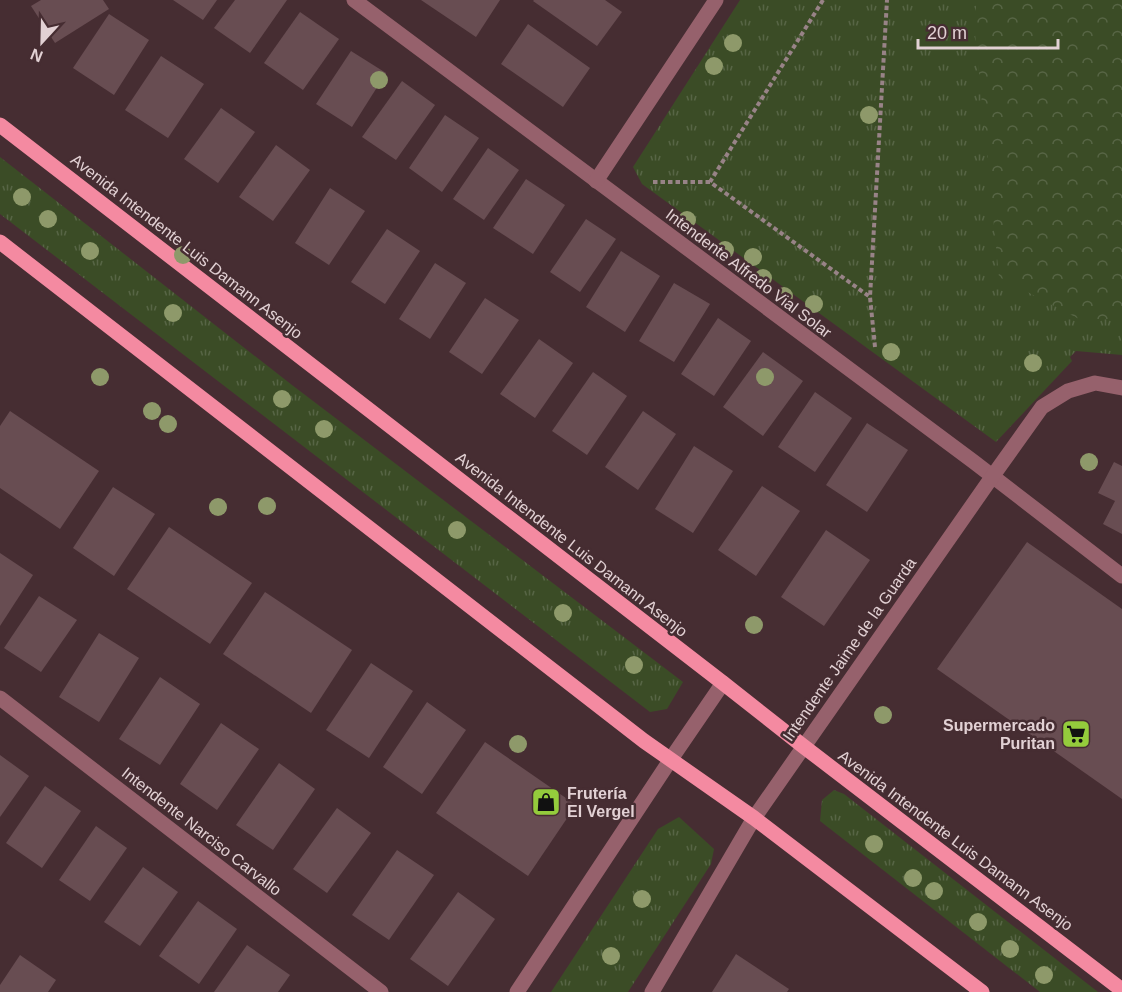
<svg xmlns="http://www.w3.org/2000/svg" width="1122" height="992" viewBox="0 0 1122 992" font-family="Helvetica,sans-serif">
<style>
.grass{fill:url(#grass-tufts)}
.forest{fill:url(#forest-crowns)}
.building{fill:#684d52}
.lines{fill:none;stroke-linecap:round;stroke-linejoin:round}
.path{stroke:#988387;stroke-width:4;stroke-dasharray:4.5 3;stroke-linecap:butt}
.minor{stroke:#96616c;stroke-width:15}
.major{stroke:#f48aa1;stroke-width:15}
.tree{fill:#8e996a}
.labels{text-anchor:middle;stroke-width:5;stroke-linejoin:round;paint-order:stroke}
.street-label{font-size:16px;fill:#e2d1d4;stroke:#462d32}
.poi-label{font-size:16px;font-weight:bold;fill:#e2d1d4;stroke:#462d32;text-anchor:end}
</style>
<defs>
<pattern id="grass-tufts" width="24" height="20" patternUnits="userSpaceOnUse" patternTransform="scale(1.5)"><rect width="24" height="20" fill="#3b4c26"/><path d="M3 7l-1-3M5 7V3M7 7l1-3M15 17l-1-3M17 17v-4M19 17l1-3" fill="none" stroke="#576545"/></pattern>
<pattern id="forest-crowns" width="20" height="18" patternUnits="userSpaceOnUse" patternTransform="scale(1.5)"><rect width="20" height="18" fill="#3b4c26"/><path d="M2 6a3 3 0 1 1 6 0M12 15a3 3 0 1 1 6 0" fill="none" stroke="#576545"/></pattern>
</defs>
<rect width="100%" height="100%" fill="#462d32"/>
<g class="grass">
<path d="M740 0H1122V355L1076 351 1070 357 1072 361 996 442 642 184 633 167Z"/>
<path d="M0 157 292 385 683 682 667 709 650 712 0 214Z"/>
<path d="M834 790 844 794 1098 992H1040L820 821 822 800Z"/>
<path d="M679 817 714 849 711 864 628 992H551L658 829Z"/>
</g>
<path class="forest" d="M977 0H1122V319H1079L999 277 974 23Z"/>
<g class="building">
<path d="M41 0H103L109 9 55 43 31 6Z"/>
<path d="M173 0H217L203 20Z"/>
<path d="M235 0H287L250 53 214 28Z"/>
<path d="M421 0H500L476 37Z"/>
<path d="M534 0H605L622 12 597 46 533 1Z"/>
<path d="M300 12 339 39 303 90 264 63Z"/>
<path d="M109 14 149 40 114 95 73 68Z"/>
<path d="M528 24 590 68 563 107 501 64Z"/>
<path d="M351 51 386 73 352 127 316 104Z"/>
<path d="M161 56 204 84 168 138 125 110Z"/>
<path d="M402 81 435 105 396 160 362 137Z"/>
<path d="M221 108 255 132 218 183 184 159Z"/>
<path d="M445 115 479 138 442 192 409 168Z"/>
<path d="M276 145 310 170 273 221 239 197Z"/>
<path d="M488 148 519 170 484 220 453 199Z"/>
<path d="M526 179 565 205 533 254 493 228Z"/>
<path d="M330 188 365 211 329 265 295 243Z"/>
<path d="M586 219 616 239 580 292 550 272Z"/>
<path d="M387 229 420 251 385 304 351 282Z"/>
<path d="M621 251 660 276 625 332 586 307Z"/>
<path d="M435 263 466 283 430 339 399 319Z"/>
<path d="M674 283 710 304 674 362 639 341Z"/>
<path d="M485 298 519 320 482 374 449 352Z"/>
<path d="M718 318 751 341 714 396 681 374Z"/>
<path d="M539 339 573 363 535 418 500 394Z"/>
<path d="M763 352 803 381 763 436 723 407Z"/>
<path d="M593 372 627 396 587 455 552 431Z"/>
<path d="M815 392 852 418 815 472 778 447Z"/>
<path d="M10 411 99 471 60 529 0 488V426Z"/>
<path d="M643 411 676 434 638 490 605 467Z"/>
<path d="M867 423 908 450 867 512 826 485Z"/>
<path d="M694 446 733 471 693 533 655 509Z"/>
<path d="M1114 462 1122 466V534L1103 524 1115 501 1098 493Z"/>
<path d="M762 486 800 511 756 576 718 550Z"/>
<path d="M113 487 155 514 114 576 73 548Z"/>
<path d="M169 527 252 583 210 644 127 589Z"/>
<path d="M826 530 870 560 824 626 781 597Z"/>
<path d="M1027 542 1122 609V799L937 669Z"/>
<path d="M0 553 33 575 0 626Z"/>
<path d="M265 592 352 650 311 713 223 654Z"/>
<path d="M39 596 77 620 41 672 4 648Z"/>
<path d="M99 633 139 658 99 722 59 697Z"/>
<path d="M371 663 413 691 369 758 326 730Z"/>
<path d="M160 677 200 704 160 765 119 739Z"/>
<path d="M427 702 466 730 422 794 383 767Z"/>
<path d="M221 723 259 749 217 810 180 784Z"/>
<path d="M485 742 576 805 528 876 436 813Z"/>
<path d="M0 755 29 776 0 817Z"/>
<path d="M279 763 315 789 273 850 236 825Z"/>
<path d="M45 786 81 811 42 868 6 843Z"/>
<path d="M337 808 371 833 327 893 293 869Z"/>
<path d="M96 826 127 848 90 901 59 880Z"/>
<path d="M397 850 434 875 389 940 352 915Z"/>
<path d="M143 867 178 892 140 946 104 922Z"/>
<path d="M458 892 495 919 448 986 410 959Z"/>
<path d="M198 901 237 929 199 984 159 956Z"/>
<path d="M247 945 290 975 278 992H214Z"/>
<path d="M736 954 789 989 787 992H712Z"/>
<path d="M20 955 56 980 48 992H0V985Z"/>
</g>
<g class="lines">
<g class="path">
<path d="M823 0 710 182 870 297"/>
<path d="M653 182H710"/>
<path d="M875 347 870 297 887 0"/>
</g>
<g class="minor">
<path d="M354 0 974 462 1122 576"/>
<path d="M596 181 716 0"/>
<path d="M0 698 381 992"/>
<path d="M517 992 671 759 723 683"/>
<path d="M652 992 754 818 992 477 1042 407 1068 391 1095 383 1122 388"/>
</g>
<g class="major">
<path d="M0 125 723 683 803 746 1122 990"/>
<path d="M0 242 644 741 754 818 982 992"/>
</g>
</g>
<g class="tree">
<circle cx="733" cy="43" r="9"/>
<circle cx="714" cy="66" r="9"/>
<circle cx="379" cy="80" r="9"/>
<circle cx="869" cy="115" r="9"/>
<circle cx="22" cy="197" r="9"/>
<circle cx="48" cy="219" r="9"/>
<circle cx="687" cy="220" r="9"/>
<circle cx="725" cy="250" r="9"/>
<circle cx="90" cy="251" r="9"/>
<circle cx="183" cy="255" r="9"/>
<circle cx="753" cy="257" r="9"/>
<circle cx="763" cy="278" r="9"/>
<circle cx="784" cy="296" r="9"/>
<circle cx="814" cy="304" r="9"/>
<circle cx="173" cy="313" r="9"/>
<circle cx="891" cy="352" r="9"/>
<circle cx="1033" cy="363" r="9"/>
<circle cx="100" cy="377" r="9"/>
<circle cx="765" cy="377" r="9"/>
<circle cx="282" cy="399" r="9"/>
<circle cx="152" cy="411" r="9"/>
<circle cx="168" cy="424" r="9"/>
<circle cx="324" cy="429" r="9"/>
<circle cx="1089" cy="462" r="9"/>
<circle cx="267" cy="506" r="9"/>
<circle cx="218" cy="507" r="9"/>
<circle cx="457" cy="530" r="9"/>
<circle cx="563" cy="613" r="9"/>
<circle cx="754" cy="625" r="9"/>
<circle cx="634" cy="665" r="9"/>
<circle cx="883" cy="715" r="9"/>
<circle cx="518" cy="744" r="9"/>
<circle cx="874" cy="844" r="9"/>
<circle cx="913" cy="878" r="9"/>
<circle cx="934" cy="891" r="9"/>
<circle cx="642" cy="899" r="9"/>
<circle cx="978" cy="922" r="9"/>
<circle cx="1010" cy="949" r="9"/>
<circle cx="611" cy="956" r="9"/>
<circle cx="1044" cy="975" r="9"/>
</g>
<defs>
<g id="supermarket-square" transform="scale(1.5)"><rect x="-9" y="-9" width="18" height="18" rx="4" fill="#94cc3c" stroke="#462d32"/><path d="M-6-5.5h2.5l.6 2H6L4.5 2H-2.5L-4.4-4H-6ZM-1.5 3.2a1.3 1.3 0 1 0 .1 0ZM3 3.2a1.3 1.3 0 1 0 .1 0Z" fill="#111"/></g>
<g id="shop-square" transform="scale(1.5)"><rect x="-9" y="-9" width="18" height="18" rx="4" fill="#94cc3c" stroke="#462d32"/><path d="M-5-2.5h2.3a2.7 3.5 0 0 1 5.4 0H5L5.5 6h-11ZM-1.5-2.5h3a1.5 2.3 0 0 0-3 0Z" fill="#111"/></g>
</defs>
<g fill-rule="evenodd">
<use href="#supermarket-square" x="1076" y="734"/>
<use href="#shop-square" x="546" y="802"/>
</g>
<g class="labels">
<g class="street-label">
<text transform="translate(187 246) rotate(38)" y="6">Avenida Intendente Luis Damann Asenjo</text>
<text transform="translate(749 273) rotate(37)" y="6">Intendente Alfredo Vial Solar</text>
<text transform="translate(572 544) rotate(38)" y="6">Avenida Intendente Luis Damann Asenjo</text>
<text transform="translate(849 649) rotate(-55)" y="6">Intendente Jaime de la Guarda</text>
<text transform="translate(202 831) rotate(38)" y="6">Intendente Narciso Carvallo</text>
<text transform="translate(956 840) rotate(37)" y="6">Avenida Intendente Luis Damann Asenjo</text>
</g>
<g class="poi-label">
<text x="1055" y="731">Supermercado<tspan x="1055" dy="18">Puritan</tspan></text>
<text x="567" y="799" text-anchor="start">Frutería<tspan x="567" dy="18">El Vergel</tspan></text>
</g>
</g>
<g transform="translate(42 42) rotate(202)" stroke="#462d32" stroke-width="4.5" paint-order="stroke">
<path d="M0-4.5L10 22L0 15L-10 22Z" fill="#e2d1d4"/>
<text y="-9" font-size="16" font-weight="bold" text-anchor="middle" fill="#e2d1d4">N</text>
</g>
<path d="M918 39v9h140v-9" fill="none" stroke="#e2d1d4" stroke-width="3"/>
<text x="927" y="39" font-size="18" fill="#e2d1d4" stroke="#462d32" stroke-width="4.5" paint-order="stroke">20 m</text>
</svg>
